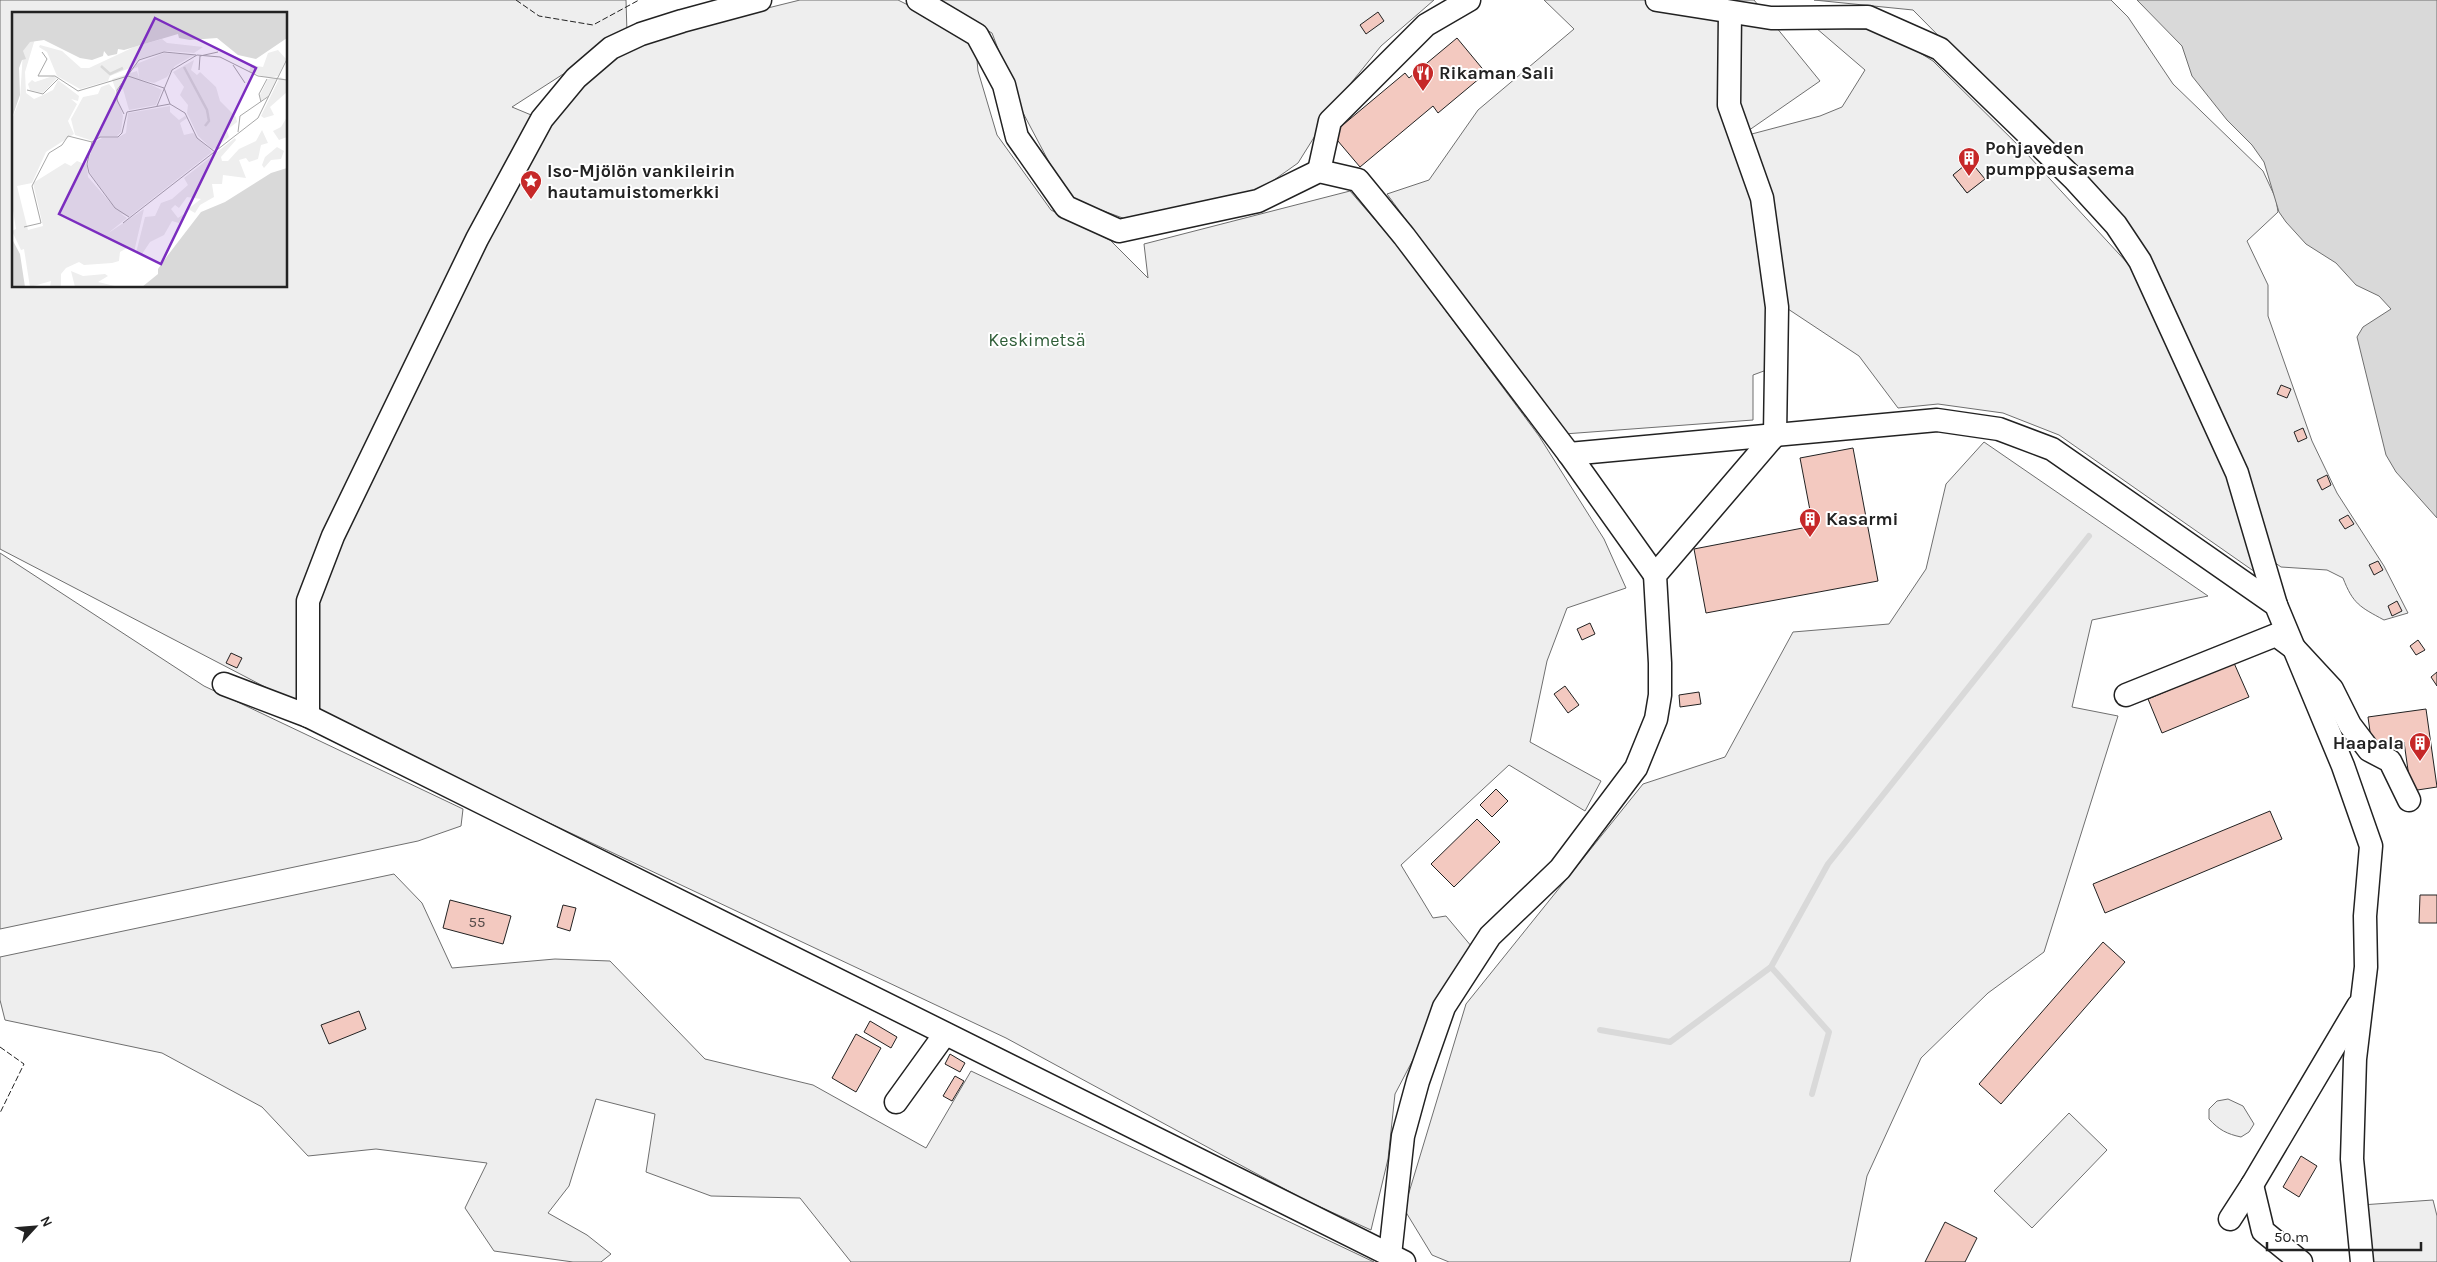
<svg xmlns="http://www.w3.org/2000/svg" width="2437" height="1262" viewBox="0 0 2437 1262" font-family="Karla,sans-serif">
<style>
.green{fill:#eee;stroke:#6f6f6f;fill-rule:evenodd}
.water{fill:#d9d9d9;stroke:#6f6f6f}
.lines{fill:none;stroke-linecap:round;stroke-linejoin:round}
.stream{stroke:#d9d9d9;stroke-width:6}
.building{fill:#f3c9c0;stroke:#222}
.minor-casing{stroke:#222;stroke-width:25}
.minor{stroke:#fff;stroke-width:22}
.fence{stroke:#222;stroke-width:1;stroke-dasharray:6 2.5;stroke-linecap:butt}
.labels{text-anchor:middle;stroke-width:4;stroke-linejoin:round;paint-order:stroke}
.number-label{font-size:15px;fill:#564c4a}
.poi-label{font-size:18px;font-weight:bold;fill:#222;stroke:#fff;text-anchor:start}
.park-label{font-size:18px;fill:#2f5e38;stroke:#fff}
.inset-river{fill:none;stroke:#d9d9d9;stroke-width:2.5}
.inset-road{fill:none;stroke:#a7a7a7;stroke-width:1}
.view{fill:#7b2cbf;fill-opacity:0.15;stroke:#7b2cbf;stroke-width:2.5}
.inset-edge{fill:none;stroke:#222;stroke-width:2.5}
</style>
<rect width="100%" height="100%" fill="#fff"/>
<g class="green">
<path d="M0 0H626L627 33 512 107 536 117 305 596 301 694 292 701 0 549ZM14 14H286V286H14Z"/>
<path d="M800 0H898L926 14 976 49 978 71 997 135 1051 210 1110 240 1148 278 1144 244 1350 191 1396 244 1539 436 1604 539 1626 588 1567 608 1547 661 1530 742 1601 781 1585 811 1509 765 1401 865 1433 918 1446 916 1472 947 1395 1094 1388 1159 1371 1230 1305 1200 1006 1038 320 715 314 705 312 598 436 341 558 107 639 40Z"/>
<path d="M933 0H1434L1381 46 1338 99 1298 163 1257 192 1131 221 1068 198 1021 109 992 33Z"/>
<path d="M1544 0H1754L1820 81 1732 142 1750 193 1768 310 1772 368 1753 375V420L1564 434 1387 194 1429 180 1478 110 1574 29Z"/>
<path d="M1814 0H2111L2128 17 2173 84 2263 171 2276 199 2278 212 2247 241 2268 285V316L2312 441 2337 493 2384 566 2408 613 2384 620C2360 607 2353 604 2343 578L2327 570 2281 567 2274 562 2248 474 2162 281 2131 230 1913 10Z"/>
<path d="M1816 28 1883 30 1933 61 2027 154 2131 267 2227 477 2255 572 2059 435 2003 413 1938 404 1898 408 1859 356 1785 307 1748 135 1820 116 1842 107 1865 70ZM1970 162 1984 179 1967 193 1953 175Z"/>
<path d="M1984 442 2208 596 2092 620 2072 707 2118 716 2044 952 1988 993 1921 1058 1867 1176 1850 1262H1449L1432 1255 1404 1209 1466 1004 1643 784 1725 757 1793 632 1889 624 1926 569 1946 484Z"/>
<path d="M0 553 204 686 463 809 461 826 418 841 0 929Z"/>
<path d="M394 874 422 903 452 968 555 959 610 961 705 1059 813 1085 926 1148 971 1071 1374 1262H851L800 1198 711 1196 646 1172 655 1114 596 1099 569 1186 548 1213 587 1235 611 1254 601 1262H573L494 1251 465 1208 487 1163 376 1149 308 1156 262 1107 162 1053 5 1020 0 1000V957Z"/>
<path d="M2228 1099 2243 1106 2254 1124 2249 1132 2241 1137C2227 1134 2219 1130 2209 1119V1109L2217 1101Z"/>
<path d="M2069 1113 2107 1150 2032 1228 1994 1191Z"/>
<path d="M2433 1200 2437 1216V1262H2367L2361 1205Z"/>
</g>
<path class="water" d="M2137 0H2437V518L2396 472 2386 455 2357 337 2363 327 2391 309 2379 296 2356 285 2336 263 2306 244 2286 222 2279 212 2264 162 2252 145 2227 120 2192 76 2182 46Z"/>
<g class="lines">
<g class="stream">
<path d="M1771 967 1829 1032 1812 1094"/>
<path d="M1600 1030 1670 1042 1771 967 1828 864 2089 536"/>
</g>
</g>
<g class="building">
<path d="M1378 12 1384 21 1366 34 1360 25Z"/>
<path d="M1457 38 1486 73 1438 113 1433 106 1360 167 1332 134 1405 73 1409 78Z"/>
<path d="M1970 161 1985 179 1967 193 1953 175Z"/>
<path d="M2281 385 2291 389 2287 398 2277 394Z"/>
<path d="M2303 428 2307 438 2298 442 2294 432Z"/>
<path d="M1853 448 1878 581 1706 613 1694 549 1813 526 1800 458Z"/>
<path d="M2327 475 2331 485 2322 490 2317 480Z"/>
<path d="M2348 515 2354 524 2345 529 2339 520Z"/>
<path d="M2378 561 2383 570 2374 575 2369 565Z"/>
<path d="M2397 601 2402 611 2392 616 2388 606Z"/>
<path d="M1590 623 1595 634 1582 640 1577 629Z"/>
<path d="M2418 640 2425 650 2416 655 2410 646Z"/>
<path d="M231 653 242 658 237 668 226 663Z"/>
<path d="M2234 663 2249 697 2162 733 2148 699Z"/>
<path d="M2437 672V686L2431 677Z"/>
<path d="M1565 686 1579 705 1568 713 1554 694Z"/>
<path d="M1699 692 1701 704 1680 707 1679 695Z"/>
<path d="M2426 709 2437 787 2411 791 2404 742 2372 746 2368 717Z"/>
<path d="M1496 789 1508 801 1492 817 1480 805Z"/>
<path d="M2270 811 2282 839 2105 913 2093 884Z"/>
<path d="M1477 819 1500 842 1454 887 1431 864Z"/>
<path d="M2420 895H2437V923H2419Z"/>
<path d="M450 900 511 916 503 944 443 928Z"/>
<path d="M563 905 576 908 570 931 557 927Z"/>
<path d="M2103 942 2125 962 2001 1104 1979 1084Z"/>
<path d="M359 1011 366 1029 329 1044 321 1025Z"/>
<path d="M870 1021 897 1037 891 1048 864 1032Z"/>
<path d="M856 1034 881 1048 856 1092 832 1078Z"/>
<path d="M950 1054 965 1063 960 1072 945 1064Z"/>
<path d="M955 1076 964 1081 952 1101 943 1096Z"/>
<path d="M2301 1156 2317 1166 2299 1197 2283 1187Z"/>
<path d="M1945 1222 1977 1238 1965 1262H1925Z"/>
</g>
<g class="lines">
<g class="minor-casing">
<g id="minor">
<path d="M918 0 977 35 1004 85 1017 137 1066 207 1119 231 1258 201 1319 171 1358 180 1404 236 1569 454 1655 575"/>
<path d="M1657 0 1771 18 1868 17 1940 49 2074 179 2116 225 2140 261 2237 473 2276 605"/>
<path d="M1319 171 1330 121 1426 25 1469 0"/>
<path d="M1569 454 1937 420 1999 429 2052 449 2276 605 2343 766 2371 846 2365 916 2366 967 2355 1059 2352 1159 2362 1262"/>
<path d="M224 684 308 716 1404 1262"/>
<path d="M2126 695 2276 635 2295 649 2332 689 2350 725 2369 750 2390 761 2409 800"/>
<path d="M308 716V601L333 536 477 239 542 119 576 78 611 48 641 34 682 21 760 0"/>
<path d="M896 1102 945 1034"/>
<path d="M2252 1185 2263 1231 2301 1262"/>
<path d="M2230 1219 2252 1185 2358 1006"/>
<path d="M1390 1255 1403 1136 1418 1081 1444 1007 1490 936 1560 869 1636 768 1656 719 1660 695V663L1655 575 1775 435 1777 307 1762 198 1729 105 1730 13"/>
</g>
</g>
<use href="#minor" class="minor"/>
<g class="fence">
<path d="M516 0 539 16 593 25 639 0"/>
<path d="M0 1047 24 1064 0 1113"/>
</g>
</g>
<defs>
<g id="restaurant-pin" transform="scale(1.125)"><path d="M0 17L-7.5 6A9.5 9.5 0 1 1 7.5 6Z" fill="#c62828" stroke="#fff"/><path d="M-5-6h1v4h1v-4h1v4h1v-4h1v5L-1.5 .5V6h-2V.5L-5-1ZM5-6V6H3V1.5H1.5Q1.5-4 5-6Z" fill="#fff"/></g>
<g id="building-pin" transform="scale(1.125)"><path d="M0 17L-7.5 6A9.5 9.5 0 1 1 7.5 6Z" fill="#c62828" stroke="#fff"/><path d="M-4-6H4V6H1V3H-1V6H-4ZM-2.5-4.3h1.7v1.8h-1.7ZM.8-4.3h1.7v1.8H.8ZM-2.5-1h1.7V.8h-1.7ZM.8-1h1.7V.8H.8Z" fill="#fff"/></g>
<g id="sight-pin" transform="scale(1.125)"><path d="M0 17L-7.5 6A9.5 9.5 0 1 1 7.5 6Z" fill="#c62828" stroke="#fff"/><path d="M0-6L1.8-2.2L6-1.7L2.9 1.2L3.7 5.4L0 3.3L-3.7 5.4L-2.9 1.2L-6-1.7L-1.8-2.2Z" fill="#fff"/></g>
</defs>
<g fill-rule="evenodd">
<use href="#restaurant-pin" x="1423" y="73"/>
<use href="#building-pin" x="1969" y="158"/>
<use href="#sight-pin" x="531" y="181"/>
<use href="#building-pin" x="1810" y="519"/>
<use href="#building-pin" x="2420" y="743"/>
</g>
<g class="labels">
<g class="number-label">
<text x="477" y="927">55</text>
</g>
<g class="poi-label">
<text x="1439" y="79">Rikaman Sali</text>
<text x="1985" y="154">Pohjaveden<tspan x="1985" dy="21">pumppausasema</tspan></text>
<text x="547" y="177">Iso-Mjölön vankileirin<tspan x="547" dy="21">hautamuistomerkki</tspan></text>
<text x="1826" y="525">Kasarmi</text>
<text x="2404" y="749" text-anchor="end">Haapala</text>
</g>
<g class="park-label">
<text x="1037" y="346">Keskimetsä</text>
</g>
</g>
<g transform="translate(12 12)">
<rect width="275" height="275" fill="#fff"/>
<path d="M23 27 13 60 14 81 22 87 29 84 41 78 46 68 67 84 66 89 59 87 65 92 56 109 62 122 34 140 20 171 5 174 16 218 31 214 21 171 53 151 59 154 65 149 75 153 76 165 103 196 78 161 76 152 81 131 90 126H105L114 121 116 101 158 94V100L167 108 173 104 175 106 168 111 172 123 181 121 200 140 117 205 108 201 115 206 95 222 132 197 122 240 115 236 108 240 107 249 100 251 72 253 67 250 54 256 49 262V275H38L39 269 18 275 12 237 9 238 0 219 4 217 0 192V107L8 87 11 39 16 30ZM150 27 155 31 191 35 182 41 155 39 127 47 118 56 98 64 96 69 68 77 45 64 35 40 27 35 28 33 50 39 69 56H77L122 35ZM266 38 274 47 266 64 257 66 237 60 239 53 251 55 256 41ZM152 41 182 43 163 54 155 65 142 71 127 67 150 78 144 93 117 98 111 77 104 79 100 67 125 59 127 66 126 55 121 57 124 52ZM182 48 179 58 185 63 188 60 204 75 208 89 224 105 225 110 215 118 217 125 204 136 200 137 186 124 175 101 176 93 168 83 172 75 161 60ZM41 64 45 66 31 81 18 78 16 72 20 68 23 70ZM266 65 258 83 249 89 248 83 256 67ZM268 65 275 68V80L258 95 262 103 252 106 249 104ZM97 72 103 79 111 104 109 120 105 124H89L81 129 63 123 59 107 71 85 86 82 89 75ZM275 105V125L267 128 261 119 269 115ZM250 118 256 131 249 133 246 147 237 150 234 146 227 148 234 166 211 163 210 172H200L202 185 188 193 183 201 176 197 189 187 175 185 167 196 163 193 159 197 166 206 172 202 167 211 160 209 152 223 138 230 130 242 124 241 133 205 143 204 149 191 160 187 176 173 172 166 223 126 224 128 209 145 210 149H216L227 137 244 129ZM265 135 272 139 269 147 259 148 252 156 250 153 253 145ZM59 259 71 264 93 262 96 264 86 270 107 275H63Z" fill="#eee"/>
<path d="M0 0H275V26L244 47 226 43 205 26 178 28 167 26 166 22 112 38 106 37 105 42 96 44 92 39 91 44 80 48 68 46 32 28 18 30 11 39 14 47 10 48 7 56 8 83 0 106ZM275 156V275H130L146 262V257L156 243 189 200 213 190 259 161ZM0 227 8 242 13 275H0Z" fill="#d9d9d9"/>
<path class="inset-river" d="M89 54 98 62 111 56M172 55 195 98 197 109 193 114"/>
<path class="inset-road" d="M30 40 35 47 26 64H43L66 79 116 64M221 53 233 71M187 58 188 44 206 40M116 64 152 76 158 92 173 101 185 126 203 140M15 78 31 82 46 67M249 90 247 82 255 67M145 94 160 58 185 43 208 45 246 64 275 68M112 102 105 88V78L127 48 152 40 184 43M226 120 228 104 257 84M117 205 103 196 77 161 75 152 80 130 88 125H106L110 121 115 100 158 92M111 211 246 106 275 47M12 215 29 211 20 174 37 141 50 133 56 124 80 130"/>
<path class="view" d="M143 6 244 56 149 252 47 202Z"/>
<rect width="275" height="275" class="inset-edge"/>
</g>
<g transform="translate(35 1227) rotate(64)" stroke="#ffffff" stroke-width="4" paint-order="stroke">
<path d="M0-4L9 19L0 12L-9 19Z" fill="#222222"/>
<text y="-8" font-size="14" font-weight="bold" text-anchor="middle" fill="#222222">N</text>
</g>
<path d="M2267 1242v8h154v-8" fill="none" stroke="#222222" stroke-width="2.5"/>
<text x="2274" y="1242" font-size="15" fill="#222222" stroke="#ffffff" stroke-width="4" paint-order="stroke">50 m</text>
</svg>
